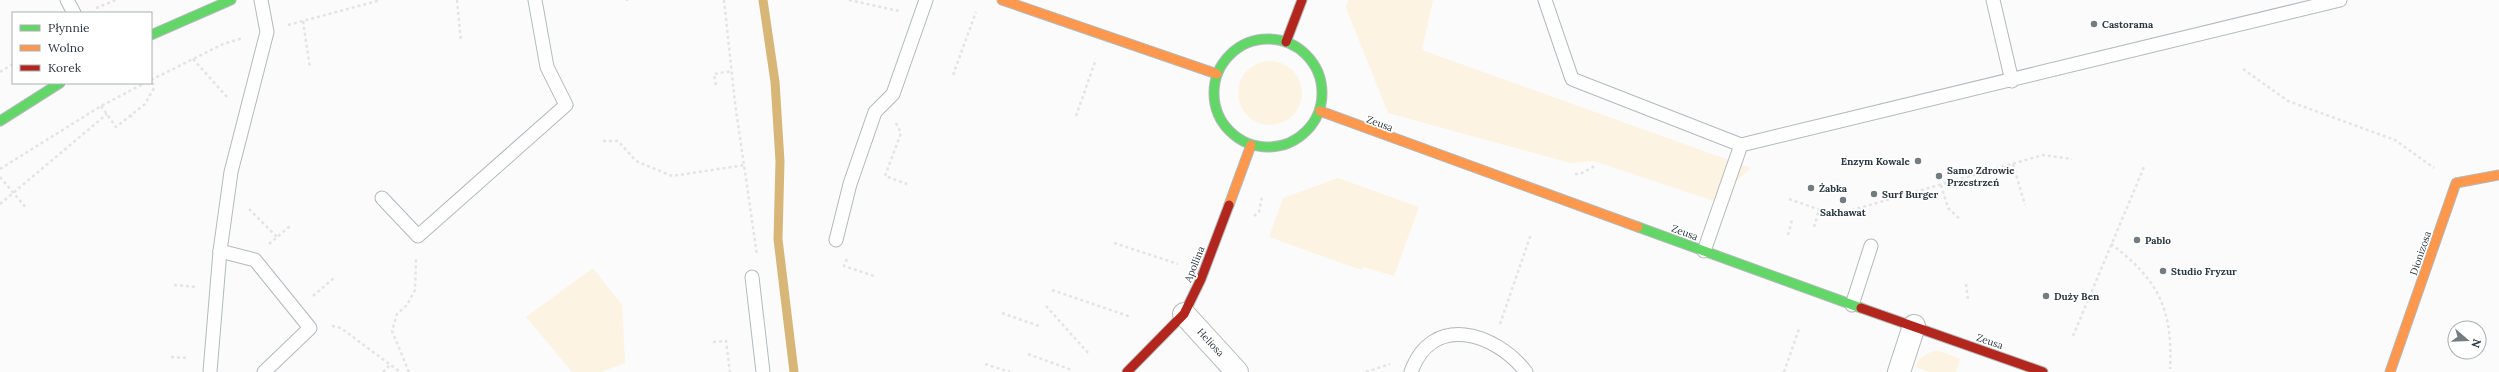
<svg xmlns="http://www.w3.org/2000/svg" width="2499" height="372" viewBox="0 0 2499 372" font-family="Lora,serif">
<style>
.green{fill:#fdf3e2}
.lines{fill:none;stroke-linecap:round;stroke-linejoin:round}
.stream{stroke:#d7b678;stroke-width:9}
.lane-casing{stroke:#b3b9bc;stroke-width:15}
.street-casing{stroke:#b3b9bc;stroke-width:24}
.fast-casing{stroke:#b3b9bc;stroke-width:11}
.slow-casing{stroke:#b3b9bc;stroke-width:11}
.jam-casing{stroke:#b3b9bc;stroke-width:11}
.path{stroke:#e3e4e4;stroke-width:2.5;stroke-dasharray:3 3;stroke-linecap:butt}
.lane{stroke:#fefefe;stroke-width:13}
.street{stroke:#fefefe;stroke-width:22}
.fast{stroke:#63d668;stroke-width:9}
.slow{stroke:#ff974d;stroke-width:9}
.jam{stroke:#b3261e;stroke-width:9}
.poi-dot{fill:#737c81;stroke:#fff;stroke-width:1.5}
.labels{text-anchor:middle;stroke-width:3.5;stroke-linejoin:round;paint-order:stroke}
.poi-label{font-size:10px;font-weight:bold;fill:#2a373f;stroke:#fff;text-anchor:start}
.street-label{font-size:10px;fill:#2a373f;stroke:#fff}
</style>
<rect width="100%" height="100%" fill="#fbfbfb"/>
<g class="green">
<path d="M1348 0H1433L1422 50 1751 168 1714 201 1594 161 1570 163 1388 113 1346 8Z"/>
<circle cx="1270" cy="93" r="32"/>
<path d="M1338 178 1419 207 1394 276 1363 267 1361 270 1269 237 1283 198Z"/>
<path d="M593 268 622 305 625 363 601 372H572L526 317Z"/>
<path d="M1932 351H1940L1960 359 1956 372H1929L1915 367 1919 359Z"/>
</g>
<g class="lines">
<path class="stream" d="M763 0 775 82 780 161 778 239 794 372"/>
<g class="lane-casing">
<g id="lane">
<path d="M67 0 74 13"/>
<path d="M1545 0 1572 79 1741 145 2340 0"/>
<path d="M1993 0 2012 81"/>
<path d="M382 198 418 236 566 105 547 67 535 0"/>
<path d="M836 240 850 184 875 112 893 94 926 0"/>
<path d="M220 251 255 260 310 328 264 372"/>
<path d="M1704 251 1741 145"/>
<path d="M752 277 763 372"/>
<path d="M1852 305 1871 246"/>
<path d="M210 372 220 251 231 172 267 32 261 0"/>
<path d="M1411 372C1432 313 1495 332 1526 372"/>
</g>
</g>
<g class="street-casing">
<g id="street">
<path d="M1184 314 1237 372"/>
<path d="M1899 372 1914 326"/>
</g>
</g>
<g class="fast-casing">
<g id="fast">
<path d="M151 35 231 0"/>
<circle cx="1268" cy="93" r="54"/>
<path d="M0 121 60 83"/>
<path d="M1638 227 1861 308"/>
</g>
</g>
<g class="slow-casing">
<g id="slow">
<path d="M1002 0 1217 74"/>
<path d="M1320 111 1638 227"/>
<path d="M1229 205 1251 145"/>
<path d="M2390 372 2456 183 2499 175"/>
</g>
</g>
<g class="jam-casing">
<g id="jam">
<path d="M1286 42 1302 0"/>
<path d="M1861 308 2043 372"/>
<path d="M1127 372 1184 314 1201 279 1229 205"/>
</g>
</g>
<g class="path">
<path d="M457 0 461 42"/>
<path d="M627 0V1"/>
<path d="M724 0 735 103 757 255"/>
<path d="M849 0 899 11"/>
<path d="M96 8 116 0"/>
<path d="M303 21 310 68"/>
<path d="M288 25 381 0"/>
<path d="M193 59 227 97"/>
<path d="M2243 69 2288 101 2395 140 2434 168"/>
<path d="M0 72 13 64"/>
<path d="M953 75 976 12"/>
<path d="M151 80 223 44 243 38"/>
<path d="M716 85 714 74 732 71"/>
<path d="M101 106 116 127 145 104 154 88 152 79"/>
<path d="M130 115 134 120"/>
<path d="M1076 116 1096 59"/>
<path d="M896 123 901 133 885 176 907 184"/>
<path d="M603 141H618L636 161 672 176 745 165"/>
<path d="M2013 164 2025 205"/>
<path d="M0 169 101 106 145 83"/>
<path d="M1575 174H1580L1595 166"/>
<path d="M0 177 27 209"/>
<path d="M1941 185 1948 208 1961 220"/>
<path d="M1789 199 1835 215 2043 155 2072 159"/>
<path d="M0 204 107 114"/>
<path d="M249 209 277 237"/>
<path d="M1254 216 1259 212 1262 196"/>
<path d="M1814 227 1819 210"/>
<path d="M1788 235 1792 220"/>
<path d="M1114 243 1178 264"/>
<path d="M269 244 290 226"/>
<path d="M2111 244C2159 280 2173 310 2170 369"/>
<path d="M847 259 844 266 874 276"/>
<path d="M1966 284 1968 299"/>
<path d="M174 285 196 287"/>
<path d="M1052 290 1131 317"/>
<path d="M313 296 335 277"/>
<path d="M1046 306 1089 354"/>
<path d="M1002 313 1039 326"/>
<path d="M1500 324 1531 234"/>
<path d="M332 326 341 328 400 372"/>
<path d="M2073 336 2144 167"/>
<path d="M713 342 726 341 730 372"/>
<path d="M1028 354 1072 370"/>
<path d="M171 357 189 358"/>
<path d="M985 364 1010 372"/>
<path d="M383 372 389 366"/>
<path d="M409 372 392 331 397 314 407 305 415 290 416 258"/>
<path d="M1366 372 1390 364"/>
<path d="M1784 372 1799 329"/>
</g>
<use href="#lane" class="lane"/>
<use href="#street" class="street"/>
<use href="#fast" class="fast"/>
<use href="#slow" class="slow"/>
<use href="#jam" class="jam"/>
</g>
<g class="poi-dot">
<circle cx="2094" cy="24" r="4"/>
<circle cx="1918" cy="161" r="4"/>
<circle cx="1939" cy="176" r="4"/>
<circle cx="1811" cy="188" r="4"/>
<circle cx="1874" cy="194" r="4"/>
<circle cx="1843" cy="200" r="4"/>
<circle cx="2137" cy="240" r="4"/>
<circle cx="2163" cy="271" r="4"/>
<circle cx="2046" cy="296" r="4"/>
</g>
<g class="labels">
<g class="poi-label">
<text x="2102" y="28">Castorama</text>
<text x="1910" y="165" text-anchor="end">Enzym Kowale</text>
<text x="1947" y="174">Samo Zdrowie<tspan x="1947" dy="12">Przestrzeń</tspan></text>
<text x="1819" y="192">Żabka</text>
<text x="1882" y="198">Surf Burger</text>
<text x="1843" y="216" text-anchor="middle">Sakhawat</text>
<text x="2145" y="244">Pablo</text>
<text x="2171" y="275">Studio Fryzur</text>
<text x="2054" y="300">Duży Ben</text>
</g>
<g class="street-label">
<text transform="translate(1380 123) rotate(20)" y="4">Zeusa</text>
<text transform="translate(1685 232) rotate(20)" y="4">Zeusa</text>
<text transform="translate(2420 253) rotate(-71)" y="4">Dionizosa</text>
<text transform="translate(1194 264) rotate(-68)" y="4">Apollina</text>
<text transform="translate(1990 341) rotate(19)" y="4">Zeusa</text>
<text transform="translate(1211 342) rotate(47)" y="4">Heliosa</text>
</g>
</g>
<rect x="12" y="12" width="140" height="72" fill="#ffffff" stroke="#aaafb2"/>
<rect x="20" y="25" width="20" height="6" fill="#63d668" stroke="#aaafb2"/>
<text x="48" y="32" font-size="12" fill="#2a373f">Płynnie</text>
<rect x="20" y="45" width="20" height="6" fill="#ff974d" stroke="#aaafb2"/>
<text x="48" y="52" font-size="12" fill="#2a373f">Wolno</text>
<rect x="20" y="65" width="20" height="6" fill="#b3261e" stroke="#aaafb2"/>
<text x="48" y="72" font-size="12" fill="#2a373f">Korek</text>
<g transform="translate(2467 340) rotate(109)"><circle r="19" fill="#ffffff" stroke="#aaafb2"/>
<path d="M0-3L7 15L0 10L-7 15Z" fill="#737c81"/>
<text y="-6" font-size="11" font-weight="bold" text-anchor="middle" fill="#2a373f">N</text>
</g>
</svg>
